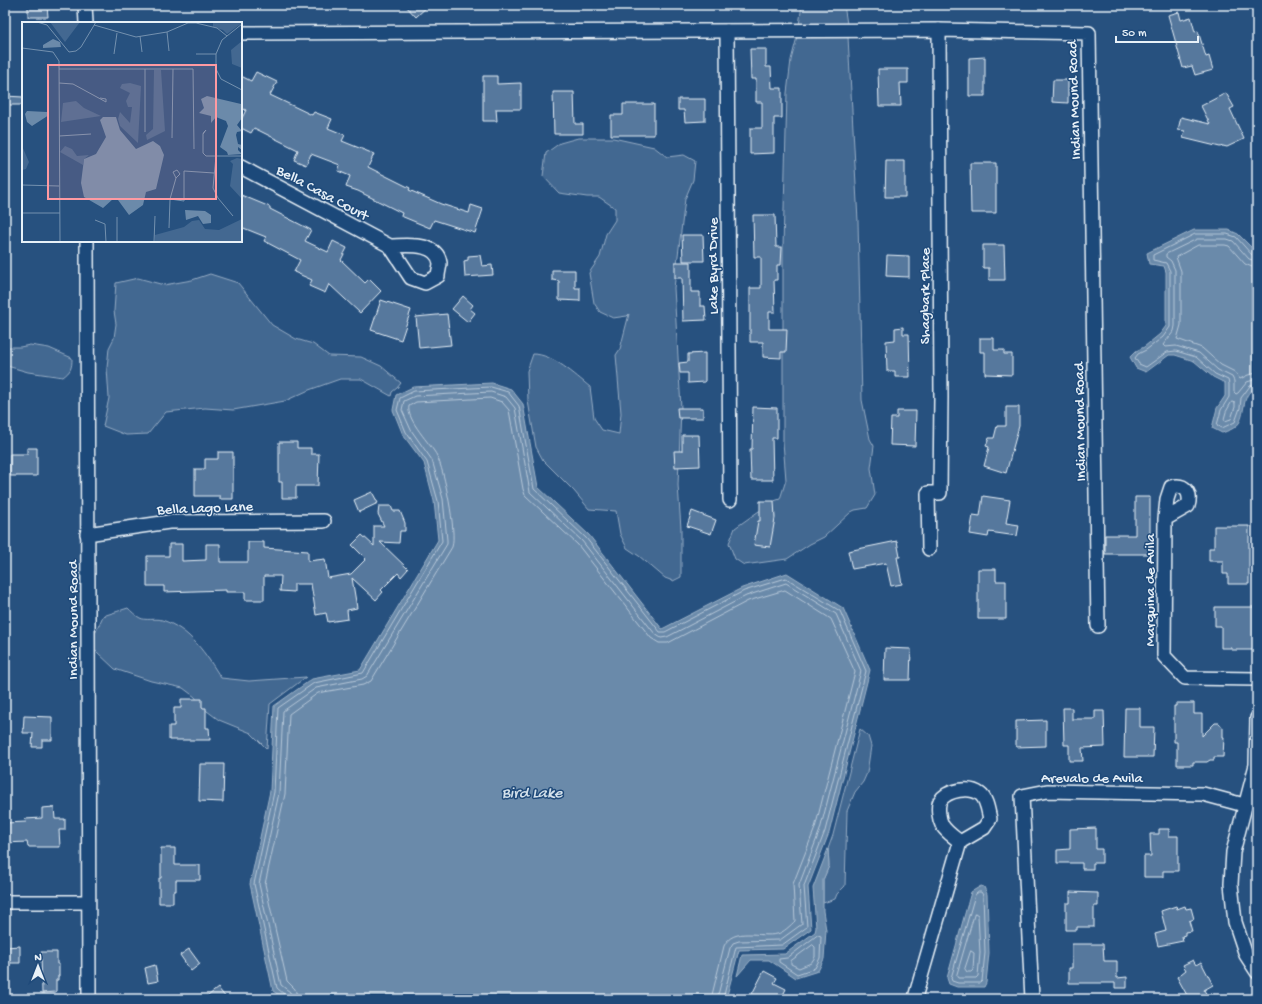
<svg xmlns="http://www.w3.org/2000/svg" width="1262" height="1004" viewBox="0 0 1262 1004" font-family="'Gochi Hand',sans-serif">
<style>
.green{fill:#436891;stroke:#96acc4}
.water{fill:#6b8aaa;stroke:#9db3c9}
.lines{fill:none;stroke-linecap:round;stroke-linejoin:round}
.shore{stroke:#b6c8d9;stroke-width:1}
.building{fill:#57789d;stroke:#e8f1f8}
.minor-casing{stroke:#e8f1f8;stroke-width:16}
.minor{stroke:#1f4a7a;stroke-width:13}
.labels{text-anchor:middle;stroke-width:3;stroke-linejoin:round;paint-order:stroke}
.street-label{font-size:15px;fill:#e8f1f8;stroke:#1f4a7a}
.water-label{font-size:16px;font-style:italic;fill:#d5e2ec;stroke:#1f4a7a}
.inset-road{fill:none;stroke:#7491af;stroke-width:1}
.view{fill:#ff9aa2;fill-opacity:0.15;stroke:#ff9aa2;stroke-width:2}
.inset-edge{fill:none;stroke:#e8f1f8;stroke-width:2}
</style>
<rect width="100%" height="100%" fill="#27517f"/>
<filter id="ink" filterUnits="userSpaceOnUse"><feTurbulence type="fractalNoise" baseFrequency=".025" numOctaves="2"/><feDisplacementMap in="SourceGraphic" scale="8" xChannelSelector="R" yChannelSelector="G"/><feConvolveMatrix kernelMatrix="1 2 1 2 8 2 1 2 1" color-interpolation-filters="sRGB"/></filter>
<g filter="url(#ink)">
<g class="green">
<path d="M802 5H844L847 24 799 25Z"/>
<path d="M797 37H848L858 221 862 400 870 439 874 446 871 468 875 495 867 508 855 510 851 512 824 537 810 544 787 559 744 565 735 559 729 543 735 528 759 511 770 509 774 501 780 499 786 480 783 442V247L787 93 791 60Z"/>
<path d="M578 138H613L654 147 667 157 684 155 695 161 693 180 685 199 674 288 681 408 678 485 681 529V577L673 581 665 578 639 556 627 548 620 534 616 511 589 509 574 491 543 460 536 447 528 401 527 371 533 354C553 354 575 375 590 387L594 418 602 430 619 434 621 413 616 355 620 349 629 314 627 316 613 318 600 312 594 303 589 273 600 257 606 234 615 220V208L599 197H587L559 193 543 176 546 153 560 143Z"/>
<path d="M210 274 238 283 272 325 296 339 313 344 329 356 361 357 381 366 401 383 397 388 392 392 391 396 361 379H340L309 390 285 401 233 410 205 408 166 412 148 434 126 435 103 426 109 398 107 368 109 348 114 338 116 324 114 311 116 283 138 278 164 285 192 280Z"/>
<path d="M30 345 49 348 72 358C72 368 71 371 63 377L28 372 7 366 5 361V347H20Z"/>
<path d="M128 608C131 611 136 616 140 618 146 621 155 618 162 620 190 629 206 654 221 678L249 681 306 677 270 704 267 749 251 733 219 720 203 708 195 697 183 688 151 681 115 669 97 652 94 650V636L103 616Z"/>
<path d="M860 729 868 736 871 746 867 773 863 782 855 792 847 811 845 886 837 894 835 899 823 903V880L829 866 828 849 833 835Z"/>
</g>
<g class="water">
<path d="M1194 230H1229L1238 234 1257 253V388C1241 392 1246 412 1239 423 1235 429 1227 431 1222 433L1212 428 1217 408 1225 396V383L1213 377 1194 361 1175 355H1169L1146 372 1136 368 1130 357 1136 351 1144 347 1160 334 1166 326V272L1164 266 1149 264 1147 253Z"/>
<path d="M492 383 511 389 523 404 538 487 589 535 662 629 742 588 787 573 843 608 870 670 829 833 808 887 811 929 783 949 739 950 726 999H285L273 991 250 884 270 791 274 706 312 679 360 670 438 540 434 501 424 463 403 435 393 410 396 395 413 387Z"/>
<path d="M828 849 829 866 823 880V911L826 930 824 959 818 971 796 978 769 960H751L737 976 742 955 785 954 815 932 816 928 813 888Z"/>
<path d="M981 886 984 887 987 894 989 953 986 983 984 987H957L949 984 947 978 971 892Z"/>
</g>
<g class="lines">
<g class="shore">
<path d="M1257 256 1252 255 1236 237 1227 234H1195L1153 255V260L1166 263 1170 271V327L1163 337 1146 350 1138 354 1135 358 1139 364 1146 367 1167 352 1176 351 1196 357 1215 374 1228 380 1229 384V397L1221 410 1217 425 1222 428 1235 422 1240 408 1241 398 1250 386 1257 384"/>
<path d="M1257 261 1249 259 1233 241 1227 239H1197L1166 254V257L1171 261 1175 270V326L1174 331 1163 345 1165 347 1176 346 1199 353 1218 370 1232 377 1234 381V392L1236 394 1238 393 1247 382 1257 379"/>
<path d="M1257 267H1252L1245 264 1229 246 1225 245H1198L1176 257 1181 271V325L1177 339 1202 348 1221 365 1235 372 1240 379 1248 375 1257 373"/>
<path d="M1232 402 1235 403V407L1231 419 1225 421 1224 419 1226 412Z"/>
<path d="M979 892H981L983 895 985 953 982 981 980 983H958L952 981 951 978 975 895Z"/>
<path d="M975 913 978 915 980 953 978 976 976 978H959L957 975Z"/>
<path d="M818 935 821 936 820 958 815 968 797 974 779 962V959L787 958Z"/>
<path d="M813 945 815 947V957L811 963 799 968 791 964V961Z"/>
<path d="M971 951 974 953 973 970 971 972H967L965 969Z"/>
<path d="M286 999 285 995 277 988 254 884 274 792 278 708 314 683 363 673 442 541 438 501 427 462 406 432 397 410 400 398 414 391 491 387 508 392 519 406 534 489 586 538 660 632H665L744 591 786 578 840 611 866 671 825 831 804 886 807 927 782 945 736 947 723 999"/>
<path d="M291 999 290 992 281 985 259 884 279 793 283 711 316 688 362 679 367 676 447 544V540L443 499 432 460 411 430 402 410 404 401 415 396 491 392 506 397 515 408 530 492 582 541 655 634 661 638 667 637 746 596 786 583 836 614 861 671 820 830 799 885 802 924 780 940 739 941 733 943 730 948 717 999"/>
<path d="M298 999 295 989 287 981 265 884 285 794 289 714 318 693 363 685 371 681 452 547C457 532 444 470 437 456 431 444 406 420 409 406L416 402 490 398 502 402 509 410 523 489 525 495 578 545 651 638 659 643H668L748 601 785 590 831 619 855 672 815 828 793 884 795 921C791 925 783 933 777 934 761 938 733 926 724 946L711 999"/>
</g>
</g>
<g class="building">
<path d="M28 5H47L48 17H28Z"/>
<path d="M405 5H429L416 17Z"/>
<path d="M1179 12 1181 20 1191 17 1195 32 1198 31 1206 57 1209 56 1213 70 1195 75 1192 66 1183 68 1168 15Z"/>
<path d="M750 49H766V67H771L772 88H782V118H774V153L750 154V128H762V102H756V79H751Z"/>
<path d="M985 57V96H969V58Z"/>
<path d="M878 69H908V83H900L901 106H879Z"/>
<path d="M256 72 277 82 270 95 312 115 314 112 332 119 328 128 345 135 342 141 374 154 368 167 410 188 409 190 441 204 469 213 471 205 483 209 475 233 434 220 430 228 401 216 402 213 358 191 346 187 350 176 338 171 340 165 311 154 306 165 294 160 298 150 254 128 251 133 241 128V120L246 110 241 108V76L251 81Z"/>
<path d="M483 76H497V84L521 83V109H496L497 121H483Z"/>
<path d="M1053 80H1068V103L1052 102Z"/>
<path d="M553 92H574L575 124H583V134H554Z"/>
<path d="M1226 93 1234 107 1230 109 1244 139 1227 147 1223 146 1220 147 1183 138 1185 131 1178 130 1181 117 1210 124 1201 106Z"/>
<path d="M5 96 23 97V105H5Z"/>
<path d="M678 99H705V121L685 122 684 110H678Z"/>
<path d="M623 104H654V135H611V115H623Z"/>
<path d="M886 161H905V197H885Z"/>
<path d="M970 163H996V213H971Z"/>
<path d="M241 195 270 207V209L311 230 305 241 328 252 333 241 347 248 341 260 365 283 369 279 381 291 360 313 329 284 325 293 309 286 312 280 294 272 300 260 264 241 266 237 241 227Z"/>
<path d="M753 215H775L776 247H782L781 265H777V280H774L775 312H769V329H787L786 352H781V358L763 357V342H750V288H761V257H754Z"/>
<path d="M682 235H703L704 261H683Z"/>
<path d="M983 245H1004L1005 280H989V268H983Z"/>
<path d="M480 255 482 266 492 265 493 275 465 277 464 261 468 260V256Z"/>
<path d="M887 255 909 256V277L886 276Z"/>
<path d="M675 262H691V292H700V306H705L706 320 683 321 682 278H675Z"/>
<path d="M552 270H575V288H580V301L559 300V281L552 280Z"/>
<path d="M463 296 473 305 470 309 475 313 468 322 452 309Z"/>
<path d="M381 300 411 310 401 340 371 330Z"/>
<path d="M447 314 451 345 419 348 416 317Z"/>
<path d="M903 327V334H909L910 377H895V371H887L886 341 895 340V328Z"/>
<path d="M980 338H994V350H1004V354H1012V375L985 374V352H980Z"/>
<path d="M705 353V382L688 383V373H680L679 363 688 362V354Z"/>
<path d="M753 407 777 408V438H772L773 480H751L750 449H752Z"/>
<path d="M1006 407H1019V426L1006 473 984 466 989 447 986 446 989 438H994L997 426H1006Z"/>
<path d="M677 408H703V418H678Z"/>
<path d="M897 411H916L915 446 890 445 891 418H897Z"/>
<path d="M682 435H699L700 466 675 467 674 451H682Z"/>
<path d="M279 442H297V448H311V454H319L318 486H296V498H282V482H279Z"/>
<path d="M27 448H37V476H10V454H27Z"/>
<path d="M218 452H233V499H220V496H195V469H205V459H218Z"/>
<path d="M372 492 378 503 359 512 354 500Z"/>
<path d="M983 496 1010 500 1006 523 1019 525 1017 536 989 532 988 537 970 534 973 515 980 516Z"/>
<path d="M1135 497H1150V554H1105V535H1135Z"/>
<path d="M760 501H774L775 518 770 547 754 545 758 521H760Z"/>
<path d="M379 506H391L393 511H400L405 523V531H400L399 543 380 542 408 569 401 577 398 573 381 590 383 592 376 600 352 578 357 608 347 610 348 619 328 622 326 613 316 615 311 584H294V592L280 591 281 576H264V600H245V592H226V590L164 592V586H147V556H169V544H182V561L206 560V544H220V562H248V542H264V548L308 551V561L325 559 328 578 351 574 366 559 352 545 362 535 374 546V526H384L378 514Z"/>
<path d="M692 511 716 520 711 534 687 526Z"/>
<path d="M1214 526H1249V584H1228V574H1223V561H1209V548H1214Z"/>
<path d="M897 541 900 557H897L902 584 891 586 886 563 852 569 848 551Z"/>
<path d="M978 569H996V581H1006V619H978Z"/>
<path d="M1215 607H1257L1256 650H1231V648H1221V626H1215Z"/>
<path d="M885 648 911 649 910 680H884Z"/>
<path d="M181 699H202V708H206V728H209L210 740H169V726H174V708H181Z"/>
<path d="M1176 703H1194V714H1202V736L1215 723H1219L1223 728V737H1224L1223 757H1214V760H1210L1207 762H1193V765H1177V742H1174V706H1176Z"/>
<path d="M1063 708H1072V719H1095V711H1104L1105 747 1082 748 1083 761H1069V745H1064Z"/>
<path d="M1125 708H1140V727H1154L1153 757H1124Z"/>
<path d="M24 716 52 717V740H42V747H32L33 733H23Z"/>
<path d="M1046 720V746L1016 747V721Z"/>
<path d="M200 764H224L223 802 199 801Z"/>
<path d="M54 807 55 819H65V830H59L60 847H28L27 842 5 843V823L26 822 25 819 42 818V808Z"/>
<path d="M1096 828V849H1102V863H1093V869H1082V863H1057V850L1070 849V829Z"/>
<path d="M1159 829H1169V836H1178V871H1163V877H1144V856H1151L1150 834H1159Z"/>
<path d="M161 848H175V865H200V880H176V891H173V903H159V878H161Z"/>
<path d="M1070 892 1098 893V906H1094V927H1077V930H1066V903H1070Z"/>
<path d="M1176 906 1177 909 1185 906 1186 909 1191 908 1194 919 1189 921 1192 931 1185 932V935L1182 936 1183 941 1158 946 1155 934 1166 931 1161 911Z"/>
<path d="M1072 944H1103L1104 961H1117V978L1127 977V988H1115V983H1069V968H1072Z"/>
<path d="M20 946V963H5V947Z"/>
<path d="M189 949 200 964 191 971 180 955Z"/>
<path d="M41 952H57V964H59V976H58V980H56V992L42 993Z"/>
<path d="M1193 960 1196 965 1201 962 1213 985 1204 990 1209 999H1189L1177 977 1186 970 1183 965Z"/>
<path d="M155 965 158 981 148 983 145 968Z"/>
<path d="M764 971 777 978 774 983 786 989 781 999H762L752 994Z"/>
<path d="M218 988 227 999H204Z"/>
</g>
<g class="lines">
<g class="minor-casing">
<g id="minor">
<path d="M85 5 86 23"/>
<path d="M727 31 730 500"/>
<path d="M241 33 939 30 1089 33 1098 626"/>
<path d="M241 167 390 246C405 246 437 241 440 263 440 267 438 272 438 276L425 283 411 278 390 246"/>
<path d="M87 241 89 999"/>
<path d="M1165 519 1188 506C1192 493 1185 483 1171 487L1167 499 1165 519 1164 656 1185 678 1257 679"/>
<path d="M87 534 169 522 324 521"/>
<path d="M929 549 928 493H940L941 397 939 30"/>
<path d="M1257 718 1256 765 1233 852 1231 884 1235 922 1246 955 1257 972"/>
<path d="M5 902H88"/>
<path d="M916 999V994L960 842 984 828 990 819C988 811 987 799 980 794 970 786 947 790 940 801 937 807 939 819 942 825 946 832 954 837 960 842"/>
<path d="M1032 999 1022 796 1047 791 1203 794 1244 805"/>
</g>
</g>
<use href="#minor" class="minor"/>
</g>
</g>
<g class="labels">
<g class="street-label">
<text transform="translate(1073 100) rotate(-92)" y="5">Indian Mound Road</text>
<text transform="translate(323 192) rotate(28)" y="5">Bella Casa Court</text>
<text transform="translate(712 266) rotate(-90)" y="5">Lake Byrd Drive</text>
<text transform="translate(924 296) rotate(-90)" y="5">Shagbark Place</text>
<text transform="translate(1079 422) rotate(-91)" y="5">Indian Mound Road</text>
<text transform="translate(205 507) rotate(-2)" y="5">Bella Lago Lane</text>
<text transform="translate(1149 590) rotate(-90)" y="5">Marquina de Avila</text>
<text transform="translate(72 620) rotate(-90)" y="5">Indian Mound Road</text>
<text x="1092" y="782">Arevalo de Avila</text>
</g>
<g class="water-label">
<text x="532" y="797">Bird Lake</text>
</g>
</g>
<g transform="translate(22 22)">
<rect width="220" height="220" fill="#27517f"/>
<path d="M28 0H58L43 20ZM191 0H220V1L205 12 201 8 191 5ZM220 19V46L210 42 209 28ZM132 48H139L143 109 125 118 124 113 131 107ZM108 61 119 64 116 121 98 104 96 97 98 90 108 101 110 85H106L104 79 108 71 98 66 100 62ZM54 79 62 86 79 94 39 100 41 81ZM0 124 7 140 4 147 0 148ZM43 124 50 127 55 134 67 133 62 137 61 143 38 130ZM215 136 220 137V177L208 164 211 142 208 139ZM220 197V220H133V213L162 205 170 199 177 198 183 207 197 208Z" fill="#436891"/>
<path d="M31 17 38 20 39 25 21 26V23ZM185 74 219 82 220 96 215 103 220 109 215 110 214 113 216 122 220 123V128L216 125V128L220 132 206 133 205 130 198 125 206 104 204 99 194 95 189 101V94L177 91 182 86 179 77ZM5 89 25 90 27 93 10 104 5 100 3 92ZM81 95H94L98 108 114 127 131 119 138 124 142 133 134 167 124 170 121 183 107 193 96 178 91 177 81 186 62 175 59 161 62 137 74 132 84 115 78 98ZM163 188 183 189 189 193V201L181 202 176 194 164 198Z" fill="#6b8aaa"/>
<path class="inset-road" d="M15 0 25 3 47 30 54 29 59 25 74 0M220 2 200 18 194 32V47L199 57 220 68M72 3 114 15 145 10 166 1H174L195 6 205 14M145 10 147 29M118 14 120 30M0 26 31 30 37 39 38 220M92 32 95 11M174 32H194M37 47H171L172 127M123 47V110M37 61 51 62 84 80V77L78 76M181 112 184 108 182 110 181 112V131L184 134H220M37 114 69 112M150 116 151 47M194 134 191 166 196 176 211 194M154 156 158 152 155 148 151 150 154 156 148 177 162 179V149L192 151M0 163 37 164M0 191H38M95 195V220M73 198 83 202 84 220M147 206 148 178M132 220 133 194"/>
<path class="view" d="M26 43H194V177H26Z"/>
<rect width="220" height="220" class="inset-edge"/>
</g>
<rect width="1262" height="1004" fill="none" stroke="#1f4a7a" stroke-width="20"/>
<rect x="10" y="10" width="1242" height="984" fill="none" stroke="#e8f1f8" stroke-width="1.5" filter="url(#ink)"/>
<g transform="translate(38 966)" stroke="#1f4a7a" stroke-width="3" paint-order="stroke">
<path d="M0-3L7 15L0 10L-7 15Z" fill="#e8f1f8"/>
<text y="-6" font-size="11" font-weight="bold" text-anchor="middle" fill="#e8f1f8">N</text>
</g>
<path d="M1116 36v6h82v-6" fill="none" stroke="#e8f1f8" stroke-width="2"/>
<text x="1122" y="36" font-size="12" fill="#e8f1f8" stroke="#1f4a7a" stroke-width="3" paint-order="stroke">50 m</text>
</svg>
